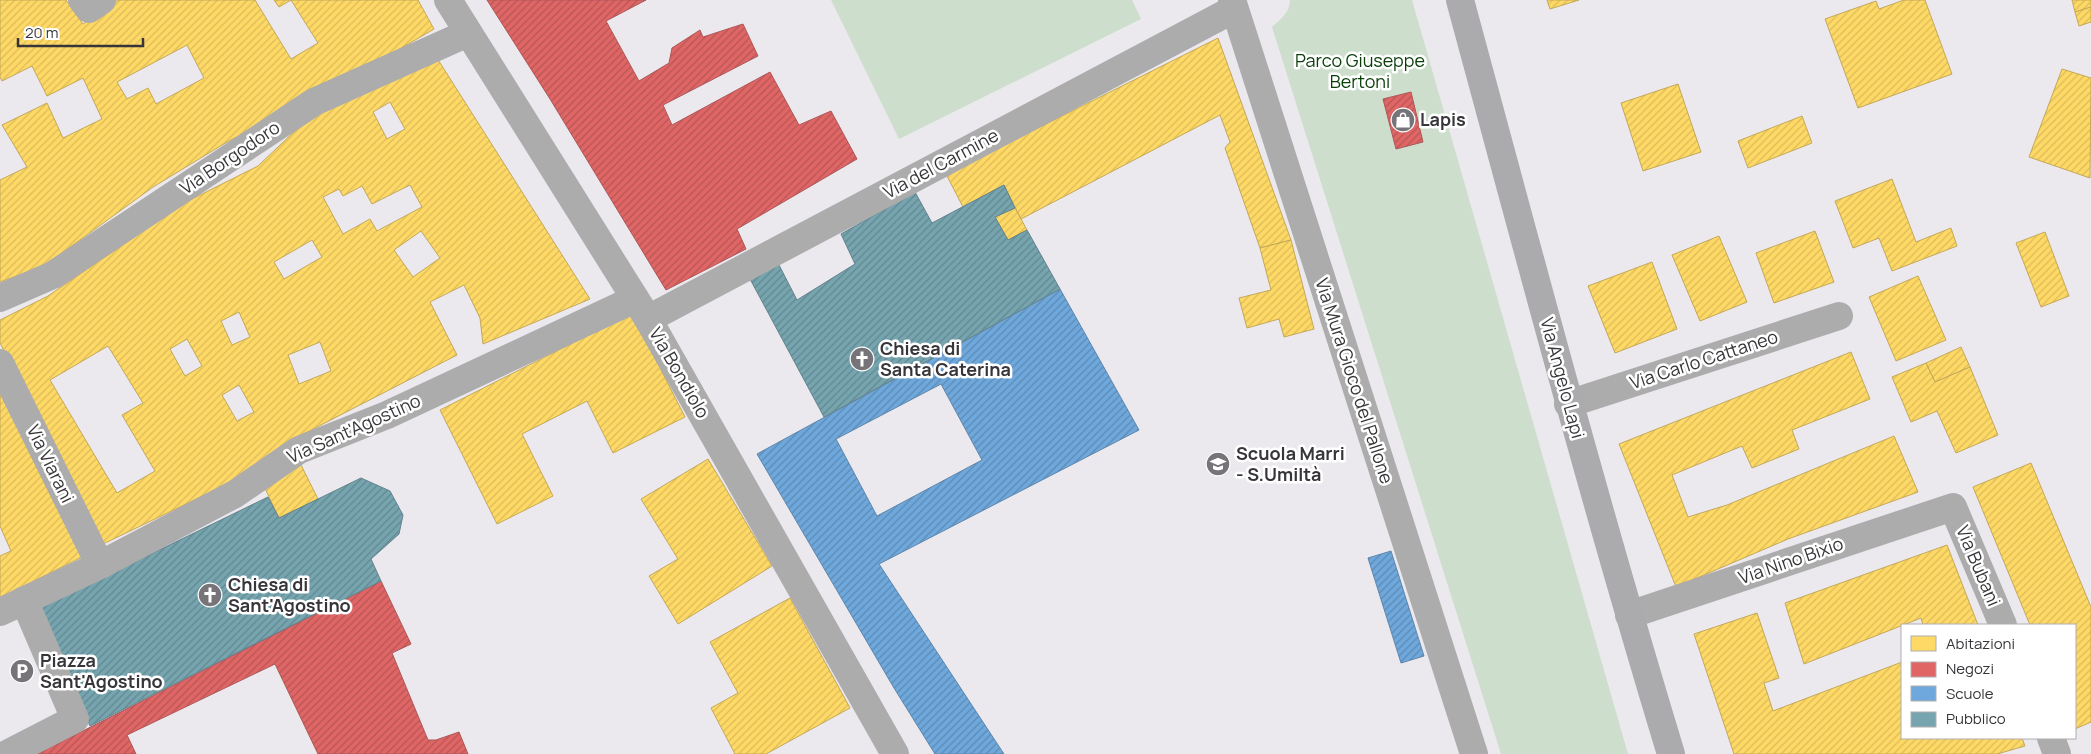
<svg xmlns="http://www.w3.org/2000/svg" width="2091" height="754" viewBox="0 0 2091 754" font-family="Manrope,sans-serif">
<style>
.park{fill:#cddfcc}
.homes{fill:url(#homes-hatch);stroke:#c3a858;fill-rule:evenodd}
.shops{fill:url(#shops-hatch);stroke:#ad5758}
.schools{fill:url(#schools-hatch);stroke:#5e86ab;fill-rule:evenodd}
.public{fill:url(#public-hatch);stroke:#63838c}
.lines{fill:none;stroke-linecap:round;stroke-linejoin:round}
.street{stroke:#acacad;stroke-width:28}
.secondary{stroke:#ababad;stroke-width:28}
.labels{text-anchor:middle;stroke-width:5;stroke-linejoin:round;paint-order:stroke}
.park-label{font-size:18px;fill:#0b3e0a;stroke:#fff}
.poi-label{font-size:18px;font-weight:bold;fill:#373539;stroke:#fff;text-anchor:start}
.street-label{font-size:18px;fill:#373539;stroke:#fff}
</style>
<defs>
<pattern id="homes-hatch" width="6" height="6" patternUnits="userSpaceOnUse" patternTransform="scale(1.25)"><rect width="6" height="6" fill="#ffd966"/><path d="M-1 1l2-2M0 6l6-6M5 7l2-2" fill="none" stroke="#dbbb59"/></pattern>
<pattern id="shops-hatch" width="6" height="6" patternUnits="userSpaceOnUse" patternTransform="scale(1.25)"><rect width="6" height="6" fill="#e06666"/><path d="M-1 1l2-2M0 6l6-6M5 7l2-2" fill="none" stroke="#b65555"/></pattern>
<pattern id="schools-hatch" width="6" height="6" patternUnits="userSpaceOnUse" patternTransform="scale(1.25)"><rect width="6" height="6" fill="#6fa8dc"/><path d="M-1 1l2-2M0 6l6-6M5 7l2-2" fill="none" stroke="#5c8ab3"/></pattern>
<pattern id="public-hatch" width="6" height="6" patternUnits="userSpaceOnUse" patternTransform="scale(1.25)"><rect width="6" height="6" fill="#76a5af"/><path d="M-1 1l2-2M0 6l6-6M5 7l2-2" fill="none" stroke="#62878f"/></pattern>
</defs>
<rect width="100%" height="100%" fill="#ebe8ee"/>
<g class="park">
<path d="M831 0H1132L1141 19 899 139Z"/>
<path d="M1290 0H1412L1628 754H1501L1272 27C1281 19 1290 12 1290 0Z"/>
</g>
<g class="homes">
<path d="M0 0H66L83 24 118 0H255L291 59 318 43 291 0H418L434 29 350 78 227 142 153 187 44 266 0 282V180L27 167 2 125 47 103 63 138 102 119 83 78 47 96 32 66 2 81 0 77ZM187 45 204 78 156 104 148 88 127 99 117 82Z"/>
<path d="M274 0H291L279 7Z"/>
<path d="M1547 0H1579L1550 9Z"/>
<path d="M1904 0H1925L1952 74 1858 108 1825 19 1876 1 1879 9Z"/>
<path d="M2072 0H2091V7L2075 12Z"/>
<path d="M2091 7V22L2079 26 2075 12Z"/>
<path d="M1218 38 1291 240 1260 248 1225 148 1230 142 1220 115 1021 219 1004 185 963 207 946 174Z"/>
<path d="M435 55 590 299 483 344 480 318 464 285 430 302 457 355 282 445 246 475 101 545 0 343V320L48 296 184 203 258 166 321 106ZM390 102 405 129 387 139 373 112ZM410 185 422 207 377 231 370 219 343 234 323 197 339 189 343 196 362 186 372 204ZM421 231 440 258 413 277 394 250ZM312 240 322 257 284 279 274 262ZM239 312 250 337 232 345 221 321ZM187 339 202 366 185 376 170 349ZM320 342 331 371 299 384 288 355ZM108 346 143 403 122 415 155 471 117 493 50 380ZM239 385 254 412 237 421 222 395Z"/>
<path d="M2062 69 2091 78 2090 178 2029 157Z"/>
<path d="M1678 84 1701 152 1643 171 1621 103Z"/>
<path d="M1802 116 1812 143 1748 168 1738 141Z"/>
<path d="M1892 179 1916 242 1951 228 1957 246 1892 271 1879 238 1853 248 1835 201Z"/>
<path d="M1015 208 1027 230 1008 240 995 217Z"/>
<path d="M1815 231 1834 282 1774 303 1756 253Z"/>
<path d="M2045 232 2069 296 2041 307 2016 243Z"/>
<path d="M1719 236 1747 302 1700 321 1672 255Z"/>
<path d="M1291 240 1314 329 1284 337 1279 319 1247 328 1239 298 1271 290 1260 248Z"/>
<path d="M1652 262 1677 329 1615 353 1588 286Z"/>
<path d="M1918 276 1946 340 1896 361 1869 297Z"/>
<path d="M632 313 685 417 613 453 587 401 522 434 553 496 497 524 440 410Z"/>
<path d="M1961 347 1970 367 1935 382 1926 363Z"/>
<path d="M1851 352 1870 399 1792 430 1799 449 1752 468 1742 446 1672 475 1688 517 1727 505 1894 436 1918 492 1788 539 1676 587 1619 444Z"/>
<path d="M1926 363 1935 382 1970 367 1998 435 1956 453 1937 411 1911 422 1892 377Z"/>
<path d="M0 385 82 557 0 598V556L11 551 0 526Z"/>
<path d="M708 459 772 566 678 624 649 576 678 559 641 499Z"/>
<path d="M300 463 318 499 279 518 262 482Z"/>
<path d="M2031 463 2091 607V722L2075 729V625H2030L1973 487Z"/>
<path d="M1947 545 1978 625H1923L1921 618 1804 664 1785 603Z"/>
<path d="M790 598 850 708 766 754H735L711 708 738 693 710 642Z"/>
<path d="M1757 613 1779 678 1764 683 1773 711 1902 662V738H2022L2025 746 1997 754H1734L1694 634Z"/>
</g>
<g class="shops">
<path d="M487 0H646L606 21 639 81 669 63 672 48 700 30 703 37 743 24 758 56 663 105 672 125 770 72 799 125 831 111 857 159 737 229 746 249 666 290 550 99Z"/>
<path d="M1411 92 1423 142 1396 149 1383 99Z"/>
<path d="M381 581 411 644 392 653 428 740H436L459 732 468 754H318L275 664 127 735 136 754H37Z"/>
</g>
<g class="schools">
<path d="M1060 289 1139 430 879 564 1004 754H935L894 688 757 454ZM941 384 982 460 877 516 836 439Z"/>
<path d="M1391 551 1424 656 1401 663 1368 558Z"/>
</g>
<g class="public">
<path d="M1004 185 1015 208 995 217 1008 240 1027 230 1060 289 824 417 750 279 779 265 797 300 855 264 841 234 915 192 932 223Z"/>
<path d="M361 478 390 491 403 515 399 534 371 559 381 581 90 726 38 609 268 497 279 518Z"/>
</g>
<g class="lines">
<g class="street">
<path d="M82 0 89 9 102 0"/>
<path d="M448 0 648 319 895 754"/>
<path d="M1232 0 1474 754"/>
<path d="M0 298 53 275 314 102 468 33"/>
<path d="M648 319 1234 9"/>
<path d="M0 363 100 565"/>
<path d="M1568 404 1839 316"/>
<path d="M0 612 100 565 235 494 299 450 387 415 635 299"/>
<path d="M1629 615 1953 507 2003 625"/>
<path d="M2051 738 2057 754"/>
<path d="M7 754 75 719 24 600"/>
</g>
<path class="secondary" d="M1460 0C1528 252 1595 504 1671 754"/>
</g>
<defs>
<g id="shop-disc" transform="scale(1.25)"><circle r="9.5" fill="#767478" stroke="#fff"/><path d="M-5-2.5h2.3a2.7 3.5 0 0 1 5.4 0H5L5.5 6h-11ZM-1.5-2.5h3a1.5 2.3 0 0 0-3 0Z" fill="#fff"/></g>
<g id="church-disc" transform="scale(1.25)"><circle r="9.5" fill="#767478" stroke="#fff"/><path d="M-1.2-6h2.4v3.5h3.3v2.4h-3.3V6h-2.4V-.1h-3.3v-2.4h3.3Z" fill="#fff"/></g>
<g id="school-disc" transform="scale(1.25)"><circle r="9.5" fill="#767478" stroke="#fff"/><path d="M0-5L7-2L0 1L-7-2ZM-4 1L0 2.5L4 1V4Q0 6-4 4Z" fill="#fff"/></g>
<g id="parking-disc" transform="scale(1.25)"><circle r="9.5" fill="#767478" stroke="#fff"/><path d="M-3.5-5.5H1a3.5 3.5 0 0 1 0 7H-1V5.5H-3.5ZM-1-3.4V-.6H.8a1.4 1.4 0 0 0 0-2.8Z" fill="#fff"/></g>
</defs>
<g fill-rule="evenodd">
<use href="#shop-disc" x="1403" y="120"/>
<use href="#church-disc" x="862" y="359"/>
<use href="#school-disc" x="1218" y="464"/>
<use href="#church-disc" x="210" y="595"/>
<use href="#parking-disc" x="22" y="671"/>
</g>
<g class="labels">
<g class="park-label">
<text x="1360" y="67">Parco Giuseppe<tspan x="1360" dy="21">Bertoni</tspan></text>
</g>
<g class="poi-label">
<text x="1420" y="126">Lapis</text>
<text x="880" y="355">Chiesa di<tspan x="880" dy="21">Santa Caterina</tspan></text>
<text x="1236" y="460">Scuola Marri<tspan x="1236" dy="21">- S.Umiltà</tspan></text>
<text x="228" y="591">Chiesa di<tspan x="228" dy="21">Sant'Agostino</tspan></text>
<text x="40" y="667">Piazza<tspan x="40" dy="21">Sant'Agostino</tspan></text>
</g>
<g class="street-label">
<text transform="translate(230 158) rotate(-34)" y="6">Via Borgodoro</text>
<text transform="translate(941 164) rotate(-28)" y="6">Via del Carmine</text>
<text transform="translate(1704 360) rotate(-18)" y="6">Via Carlo Cattaneo</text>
<text transform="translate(679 373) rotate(60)" y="6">Via Bondiolo</text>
<text transform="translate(1562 378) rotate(75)" y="6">Via Angelo Lapi</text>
<text transform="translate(1354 381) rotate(72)" y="6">Via Mura Gioco del Pallone</text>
<text transform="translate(354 429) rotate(-24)" y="6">Via Sant'Agostino</text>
<text transform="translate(50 464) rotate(64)" y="6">Via Viarani</text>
<text transform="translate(1791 561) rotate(-19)" y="6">Via Nino Bixio</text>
<text transform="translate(1978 566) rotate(67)" y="6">Via Bubani</text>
</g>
</g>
<rect x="1901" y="624" width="175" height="115" fill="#ffffff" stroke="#afaeb0"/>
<rect x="1911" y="636" width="25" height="15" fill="#ffd966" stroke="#afaeb0"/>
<text x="1946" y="649" font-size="15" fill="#373539">Abitazioni</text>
<rect x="1911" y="662" width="25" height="15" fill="#e06666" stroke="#afaeb0"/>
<text x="1946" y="674" font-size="15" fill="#373539">Negozi</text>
<rect x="1911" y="686" width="25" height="15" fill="#6fa8dc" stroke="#afaeb0"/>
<text x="1946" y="699" font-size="15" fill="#373539">Scuole</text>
<rect x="1911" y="712" width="25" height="15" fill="#76a5af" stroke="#afaeb0"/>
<text x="1946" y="724" font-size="15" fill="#373539">Pubblico</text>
<path d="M18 38v8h125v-8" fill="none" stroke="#373539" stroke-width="2.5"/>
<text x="25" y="38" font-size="15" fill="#373539" stroke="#ffffff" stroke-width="4" paint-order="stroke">20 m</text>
</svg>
